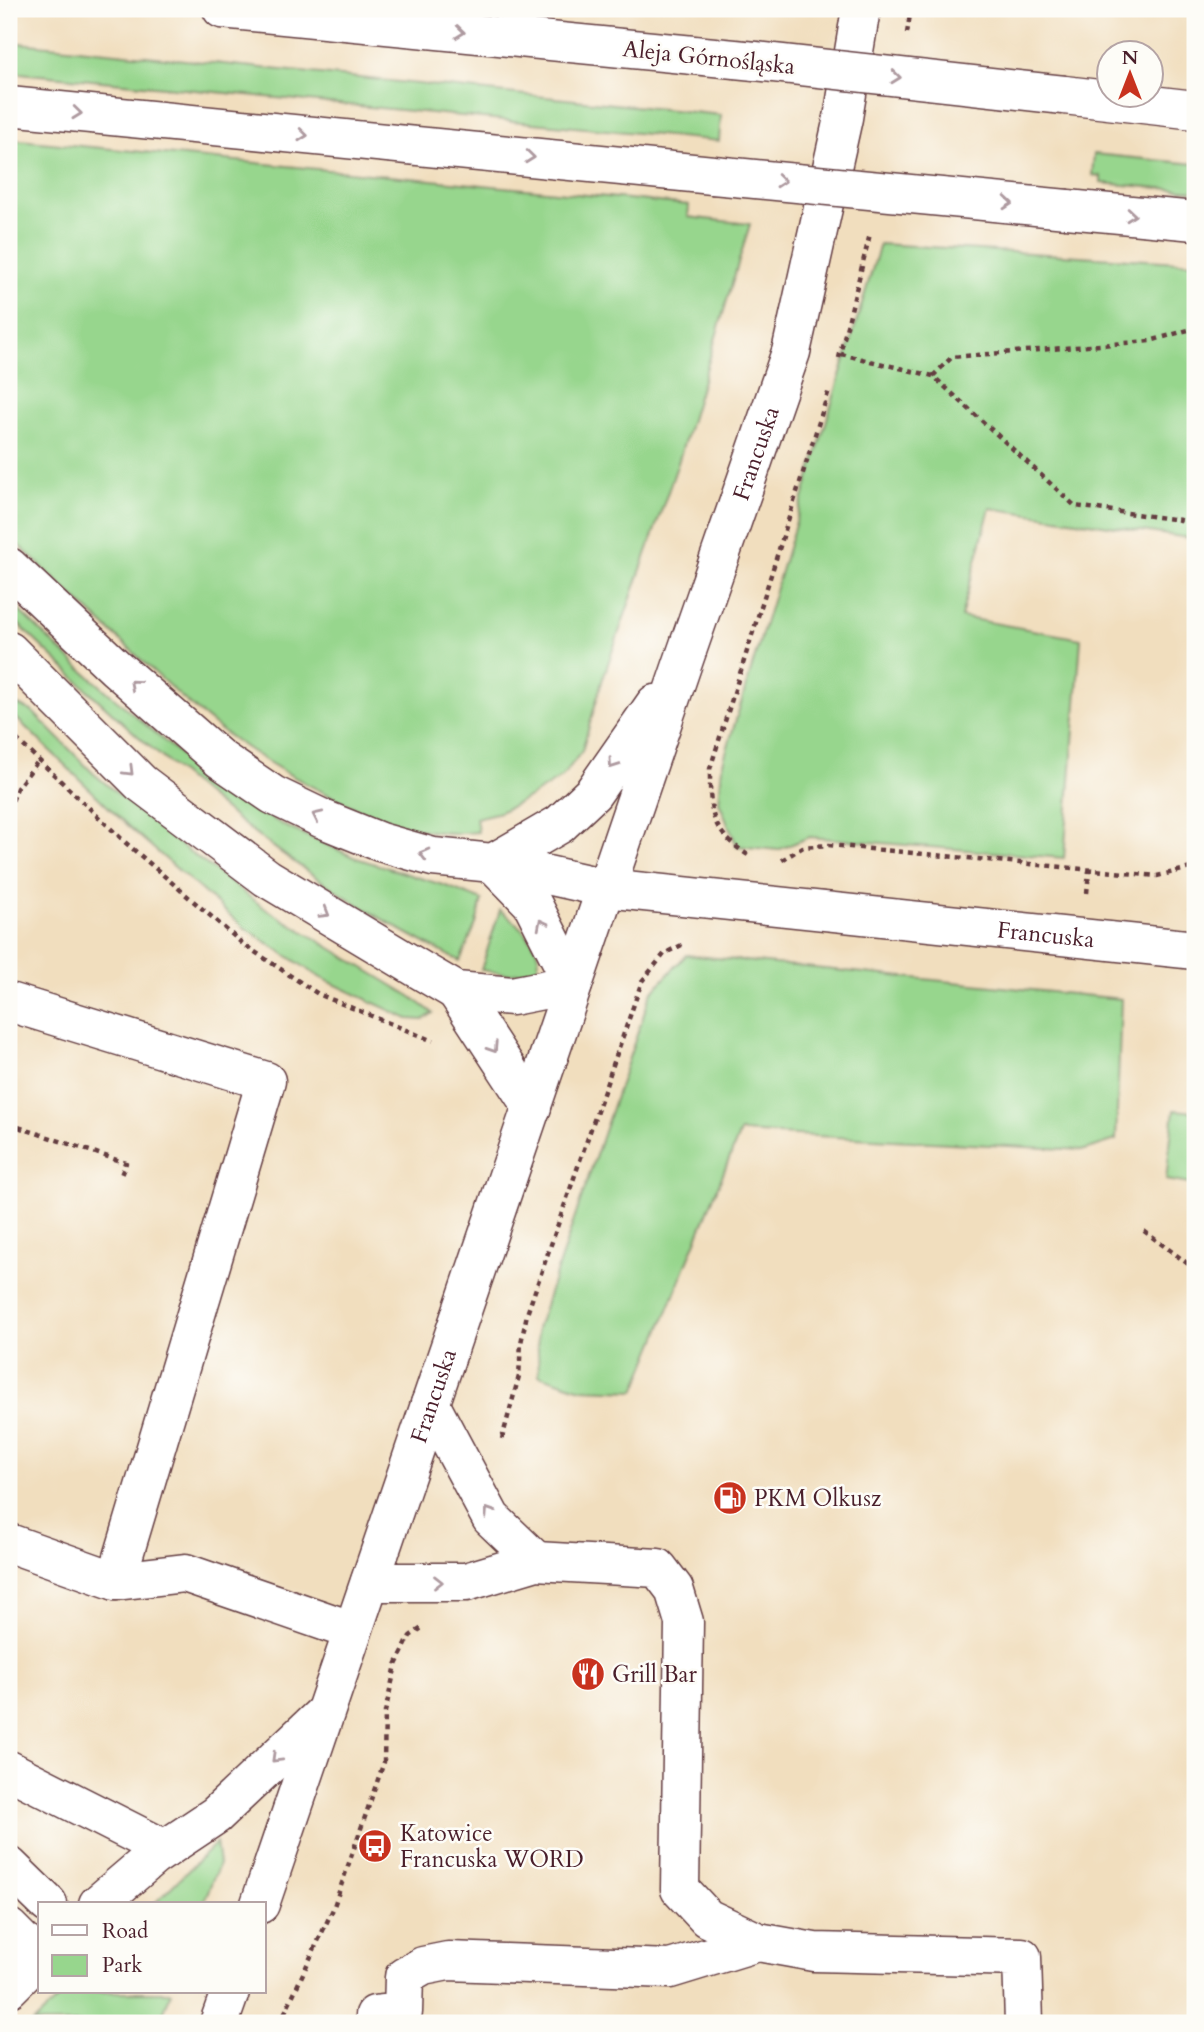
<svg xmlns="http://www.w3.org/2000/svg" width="1204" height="2032" viewBox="0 0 1204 2032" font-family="Cardo,serif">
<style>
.green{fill:#97d68d;stroke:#707a5c;stroke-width:2}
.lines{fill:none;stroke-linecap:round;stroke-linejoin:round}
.minor-casing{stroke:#633c41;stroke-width:41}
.highway-casing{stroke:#633c41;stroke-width:41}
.path{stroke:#633c41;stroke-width:4.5;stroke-dasharray:5 5;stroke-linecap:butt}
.minor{stroke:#fff;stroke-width:38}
.highway{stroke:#fff;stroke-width:38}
.minor-bridge-casing{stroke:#633c41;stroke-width:41;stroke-linecap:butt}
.highway-bridge-casing{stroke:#633c41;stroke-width:41;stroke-linecap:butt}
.minor-bridge{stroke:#fff;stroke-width:38}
.highway-bridge{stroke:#fff;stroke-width:38}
.oneway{stroke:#ae9aa0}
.labels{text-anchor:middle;stroke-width:5;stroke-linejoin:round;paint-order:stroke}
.street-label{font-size:23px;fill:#4a1f2b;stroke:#fdfcf7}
.poi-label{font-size:23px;fill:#4a1f2b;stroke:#fdfcf7;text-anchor:start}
</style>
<rect width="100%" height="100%" fill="#fdfcf7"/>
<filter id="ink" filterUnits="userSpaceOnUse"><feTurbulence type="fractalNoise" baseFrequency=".0143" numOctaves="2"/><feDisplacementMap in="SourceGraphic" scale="14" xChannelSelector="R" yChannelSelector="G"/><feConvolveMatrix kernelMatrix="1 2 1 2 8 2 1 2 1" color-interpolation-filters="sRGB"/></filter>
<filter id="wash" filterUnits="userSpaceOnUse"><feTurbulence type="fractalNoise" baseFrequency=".00686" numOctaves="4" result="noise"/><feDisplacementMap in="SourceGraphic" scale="28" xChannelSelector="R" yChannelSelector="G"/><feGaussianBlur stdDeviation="1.57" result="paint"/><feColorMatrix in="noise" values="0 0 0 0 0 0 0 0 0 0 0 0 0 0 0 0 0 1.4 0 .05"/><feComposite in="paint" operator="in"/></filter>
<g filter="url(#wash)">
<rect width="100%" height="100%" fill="#f1debe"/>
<g class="green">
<path d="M9 42 721 115 719 141 9 72Z"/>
<path d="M9 139 689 205 688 217 750 224 678 463 603 678 582 751 562 777 530 797 500 812 476 818 478 832C425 838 378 820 331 796 299 781 268 763 239 743 201 717 167 684 134 653 92 614 50 575 9 536Z"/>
<path d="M1094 154 1195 164V191L1101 183V176L1092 175Z"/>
<path d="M880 244 1195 263V539L990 508 961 617 1081 639 1064 858 809 837 778 850 737 846 719 802 722 766Z"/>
<path d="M9 601 74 663 212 782 245 803 287 827 356 858 449 887 482 900 476 924 460 961C286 877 147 749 9 615Z"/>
<path d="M9 701 32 711 93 773 162 831 263 907 410 996 433 1013 423 1020 408 1019 321 978 242 926 128 826 9 711Z"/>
<path d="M500 910C514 920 550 951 535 970L508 974 481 970Z"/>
<path d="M686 955 1121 999 1116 1140 1085 1150 740 1132 635 1391 581 1389 539 1375 537 1329 651 993Z"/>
<path d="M1174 1110 1195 1112V1185L1166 1180Z"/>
<path d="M216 1843 219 1864 203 1904H154Z"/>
<path d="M65 1992H171L160 2023H33Z"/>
</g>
</g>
<g filter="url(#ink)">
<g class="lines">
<g class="minor-casing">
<g id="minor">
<path d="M9 106 713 175"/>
<path d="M1067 209 1195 221"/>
<path d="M9 567 116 668 220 759 273 795 323 819 380 842 433 857 493 863 560 824 593 793 655 704"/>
<path d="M9 651 141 783 267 878 422 971 456 991 512 996 573 984"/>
<path id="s1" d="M493 863 606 888 1195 950"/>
<path d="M493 863 532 903 573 984"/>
<path d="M456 991 532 1107"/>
<path d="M9 1002 266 1081 116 1581"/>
<path d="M430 1404 491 1518 536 1561"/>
<path d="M9 1543 116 1581 185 1573 353 1631"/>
<path d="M370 1582H466L536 1561 658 1568 674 1589 684 1622 680 1889 707 1918 758 1942 814 1952 1022 1957 1024 2023"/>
<path d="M9 1770 165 1849"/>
<path d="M9 1866 48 1904"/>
<path d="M98 1904 153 1857 216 1815 322 1715"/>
<path id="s2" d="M260 1904 681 668 791 352 843 118 861 9"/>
<path d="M9 1928 39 1958"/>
<path d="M9 1988 40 1957"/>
<path d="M219 2023 230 1992"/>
<path d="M375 2023V2015L403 2012 404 1977 423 1966 448 1961 670 1969 758 1942"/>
</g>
</g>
<g class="highway-casing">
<g id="highway">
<path d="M222 9 755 61"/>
<path d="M1064 95 1195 110"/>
</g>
</g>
<g class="path">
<path d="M907 33 911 9"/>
<path d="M841 354 933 376 1075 506 1195 522"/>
<path d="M839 358 870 234"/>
<path d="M933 376 952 357 1150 341 1195 328"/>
<path d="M9 732 126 843 243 944 318 994 433 1041"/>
<path d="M9 810 17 788 39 760"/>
<path d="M748 855C709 829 710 813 710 769L829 390"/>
<path d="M782 860 803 847 829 845 1157 876 1195 867"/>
<path d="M1087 893 1089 871"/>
<path d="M9 1124 126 1163 121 1175"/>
<path d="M1144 1231 1195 1269"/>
<path d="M502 1439 519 1376 521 1343 527 1314 642 981 665 953 684 944"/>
<path d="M280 2023 333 1909 384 1762 385 1712 396 1665 410 1636 422 1628"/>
</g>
<use href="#minor" class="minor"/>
<use href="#highway" class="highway"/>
<g class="minor-bridge-casing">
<path id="minor-bridge" d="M713 175 1067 209"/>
</g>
<g class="highway-bridge-casing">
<path id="highway-bridge" d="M755 61 1064 95"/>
</g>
<use href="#minor-bridge" class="minor-bridge"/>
<use href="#highway-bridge" class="highway-bridge"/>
</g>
<defs><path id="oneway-chevron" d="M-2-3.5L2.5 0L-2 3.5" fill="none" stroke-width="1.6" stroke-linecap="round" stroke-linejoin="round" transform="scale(1.75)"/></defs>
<g class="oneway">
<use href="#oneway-chevron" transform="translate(460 32) rotate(6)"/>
<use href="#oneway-chevron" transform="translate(896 77) rotate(6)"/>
<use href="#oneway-chevron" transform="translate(77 113) rotate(6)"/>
<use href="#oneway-chevron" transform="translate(303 135) rotate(6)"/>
<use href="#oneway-chevron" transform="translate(530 157) rotate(6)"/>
<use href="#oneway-chevron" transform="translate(781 181) rotate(5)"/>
<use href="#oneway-chevron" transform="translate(1008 203) rotate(5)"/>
<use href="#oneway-chevron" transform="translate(1131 215) rotate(5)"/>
<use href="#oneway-chevron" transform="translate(134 684) rotate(-139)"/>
<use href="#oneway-chevron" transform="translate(613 764) rotate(125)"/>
<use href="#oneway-chevron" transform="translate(129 771) rotate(45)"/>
<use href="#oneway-chevron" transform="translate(317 816) rotate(-155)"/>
<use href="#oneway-chevron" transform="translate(424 854) rotate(-165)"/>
<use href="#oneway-chevron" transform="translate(325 913) rotate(31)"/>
<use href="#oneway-chevron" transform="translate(542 924) rotate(-117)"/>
<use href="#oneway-chevron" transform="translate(493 1048) rotate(57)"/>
<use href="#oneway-chevron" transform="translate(489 1512) rotate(-123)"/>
<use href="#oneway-chevron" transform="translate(438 1582)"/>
<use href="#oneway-chevron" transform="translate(276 1758) rotate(136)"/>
</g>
</g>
<defs>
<g id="fuel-disc" transform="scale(1.75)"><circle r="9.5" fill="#c8321e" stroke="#fdfcf7"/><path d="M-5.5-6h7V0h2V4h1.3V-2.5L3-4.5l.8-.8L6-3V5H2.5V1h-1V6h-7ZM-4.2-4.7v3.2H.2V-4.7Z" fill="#fff"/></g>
<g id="restaurant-disc" transform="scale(1.75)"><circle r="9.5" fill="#c8321e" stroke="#fdfcf7"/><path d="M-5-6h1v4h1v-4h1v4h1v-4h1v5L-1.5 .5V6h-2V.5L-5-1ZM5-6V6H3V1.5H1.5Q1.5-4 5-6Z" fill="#fff"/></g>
<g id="bus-disc" transform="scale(1.75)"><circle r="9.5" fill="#c8321e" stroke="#fdfcf7"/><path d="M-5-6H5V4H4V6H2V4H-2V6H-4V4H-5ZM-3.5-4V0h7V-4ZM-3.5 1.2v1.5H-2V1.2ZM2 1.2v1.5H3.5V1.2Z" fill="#fff"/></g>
</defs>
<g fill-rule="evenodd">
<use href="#fuel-disc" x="730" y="1498"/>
<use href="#restaurant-disc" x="588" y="1674"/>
<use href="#bus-disc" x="375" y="1846"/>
</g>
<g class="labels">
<g class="street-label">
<text transform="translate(709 57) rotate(6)" y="8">Aleja Górnośląska</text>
<text dy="8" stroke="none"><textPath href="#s2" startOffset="1533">Francuska</textPath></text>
<text dy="8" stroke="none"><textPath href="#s1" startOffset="558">Francuska</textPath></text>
<text dy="8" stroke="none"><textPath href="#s2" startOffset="537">Francuska</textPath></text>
</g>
<g class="poi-label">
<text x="754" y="1506">PKM Olkusz</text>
<text x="612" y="1682">Grill Bar</text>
<text x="400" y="1841">Katowice<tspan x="400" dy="26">Francuska WORD</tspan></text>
</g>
</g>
<rect width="1204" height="2032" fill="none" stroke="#fdfcf7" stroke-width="35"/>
<rect x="38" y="1902" width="228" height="91" fill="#fdfcf7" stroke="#b5a4a5" stroke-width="2"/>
<rect x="52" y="1925" width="35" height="10" fill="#ffffff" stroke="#b5a4a5" stroke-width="2"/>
<text x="102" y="1938" font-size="21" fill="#4a1f2b">Road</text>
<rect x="52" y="1955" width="35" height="21" fill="#97d68d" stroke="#b5a4a5" stroke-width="2"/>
<text x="102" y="1972" font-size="21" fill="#4a1f2b">Park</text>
<g transform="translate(1130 74)"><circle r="33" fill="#fdfcf7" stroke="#b5a4a5" stroke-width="2"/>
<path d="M0-5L12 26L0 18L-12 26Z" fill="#c8321e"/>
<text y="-10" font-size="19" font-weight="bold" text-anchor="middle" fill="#4a1f2b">N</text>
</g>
</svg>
